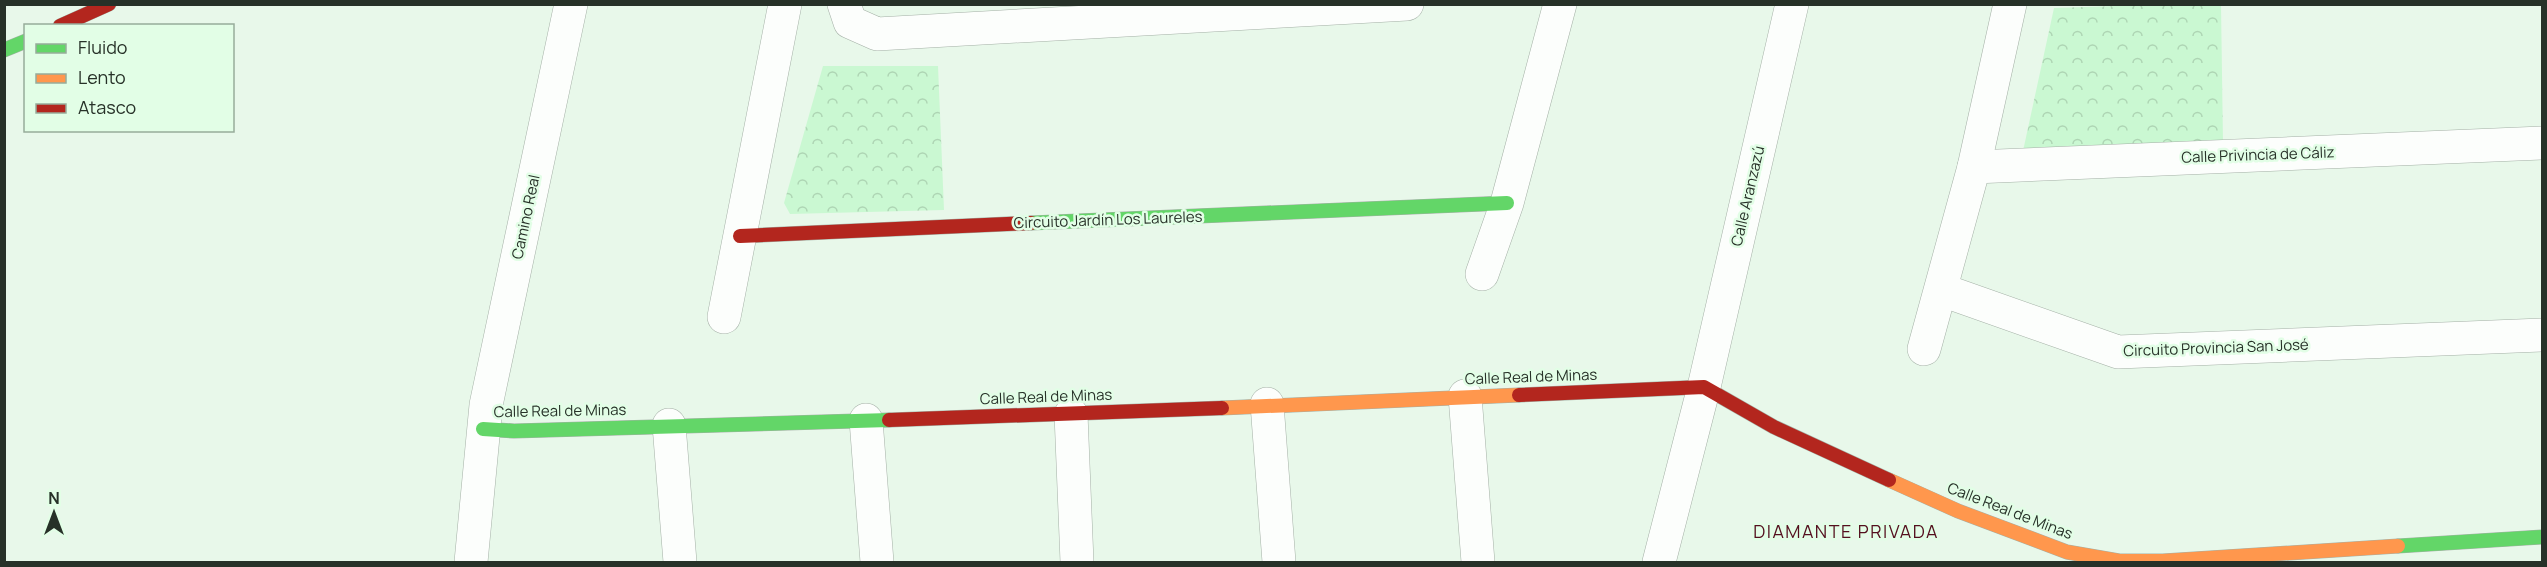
<svg xmlns="http://www.w3.org/2000/svg" width="2547" height="567" viewBox="0 0 2547 567" font-family="Manrope,sans-serif">
<style>
.park{fill:url(#park-crowns)}
.lines{fill:none;stroke-linecap:round;stroke-linejoin:round}
.street-casing{stroke:#a4b0a6;stroke-width:34}
.fast-casing{stroke:#a4b0a6;stroke-width:15}
.slow-casing{stroke:#a4b0a6;stroke-width:15}
.jam-casing{stroke:#a4b0a6;stroke-width:15}
.street{stroke:#fcfefc;stroke-width:33}
.fast{stroke:#63d668;stroke-width:14}
.slow{stroke:#ff974d;stroke-width:14}
.jam{stroke:#b3261e;stroke-width:14}
.labels{text-anchor:middle;stroke-width:5;stroke-linejoin:round;paint-order:stroke}
.street-label{font-size:15px;fill:#273128;stroke:#e2fee6}
.quarter-label{font-size:18px;letter-spacing:1.5px;fill:#540f1e;stroke:#e2fee6}
</style>
<defs>
<pattern id="park-crowns" width="20" height="18" patternUnits="userSpaceOnUse" patternTransform="scale(1.5)"><rect width="20" height="18" fill="#caf8d2"/><path d="M2 6a3 3 0 1 1 6 0M12 15a3 3 0 1 1 6 0" fill="none" stroke="#aed5b4"/></pattern>
</defs>
<rect width="100%" height="100%" fill="#e8f8ea"/>
<g class="park">
<path d="M2146 5H2221L2223 143 2023 151 2054 8Z"/>
<path d="M823 66H938L944 210 790 214 784 203Z"/>
</g>
<g class="lines">
<g class="street-casing">
<g id="street">
<path d="M844 4 850 22 877 34 1407 4"/>
<path d="M1974 167 2542 143"/>
<path d="M1482 274 1507 203 1560 4"/>
<path d="M1942 290 2118 352 2542 335"/>
<path d="M724 317 785 4"/>
<path d="M1924 349 1974 167 2010 4"/>
<path d="M1465 396 1478 562"/>
<path d="M1267 404 1279 562"/>
<path d="M1071 414 1077 562"/>
<path d="M866 420 877 562"/>
<path d="M669 425 680 562"/>
<path d="M471 562 486 405 571 4"/>
<path d="M1659 562 1704 387 1792 4"/>
</g>
</g>
<g class="fast-casing">
<g id="fast">
<path d="M4 50 26 41"/>
<path d="M1031 223 1507 203"/>
<path d="M483 429 514 431 889 420"/>
<path d="M2398 546 2542 537"/>
</g>
</g>
<g class="slow-casing">
<g id="slow">
<path d="M1222 408 1519 395"/>
<path d="M1889 480 1958 511 2067 552 2119 561H2163L2398 546"/>
</g>
</g>
<g class="jam-casing">
<g id="jam">
<path d="M60 26 109 4"/>
<path d="M740 236 1031 223"/>
<path d="M1519 395 1704 387 1774 427 1889 480"/>
<path d="M889 420 1222 408"/>
</g>
</g>
<use href="#street" class="street"/>
<use href="#fast" class="fast"/>
<use href="#slow" class="slow"/>
<use href="#jam" class="jam"/>
</g>
<g class="labels">
<g class="street-label">
<text transform="translate(2258 155) rotate(-2)" y="5">Calle Privincia de Cáliz</text>
<text transform="translate(1748 196) rotate(-77)" y="5">Calle Aranzazú</text>
<text transform="translate(526 217) rotate(-78)" y="5">Camino Real</text>
<text transform="translate(1108 220) rotate(-2)" y="5">Circuito Jardín Los Laureles</text>
<text transform="translate(2216 348) rotate(-2)" y="5">Circuito Provincia San José</text>
<text transform="translate(1531 377) rotate(-2)" y="5">Calle Real de Minas</text>
<text transform="translate(1046 397) rotate(-2)" y="5">Calle Real de Minas</text>
<text transform="translate(560 411) rotate(-1)" y="5">Calle Real de Minas</text>
<text transform="translate(2010 511) rotate(21)" y="5">Calle Real de Minas</text>
</g>
<g class="quarter-label">
<text x="1846" y="538">DIAMANTE PRIVADA</text>
</g>
</g>
<rect width="2547" height="567" fill="none" stroke="#273128" stroke-width="12"/>
<rect x="24" y="24" width="210" height="108" fill="#e2fee6" stroke="#97ac9a" stroke-width="1.5"/>
<rect x="36" y="44" width="30" height="9" fill="#63d668" stroke="#97ac9a" stroke-width="1.5"/>
<text x="78" y="54" font-size="18" fill="#273128">Fluido</text>
<rect x="36" y="74" width="30" height="9" fill="#ff974d" stroke="#97ac9a" stroke-width="1.5"/>
<text x="78" y="84" font-size="18" fill="#273128">Lento</text>
<rect x="36" y="104" width="30" height="9" fill="#b3261e" stroke="#97ac9a" stroke-width="1.5"/>
<text x="78" y="114" font-size="18" fill="#273128">Atasco</text>
<g transform="translate(54 513)" stroke="#e2fee6" stroke-width="4.5" paint-order="stroke">
<path d="M0-4.5L10 22L0 15L-10 22Z" fill="#273128"/>
<text y="-9" font-size="16" font-weight="bold" text-anchor="middle" fill="#273128">N</text>
</g>
</svg>
